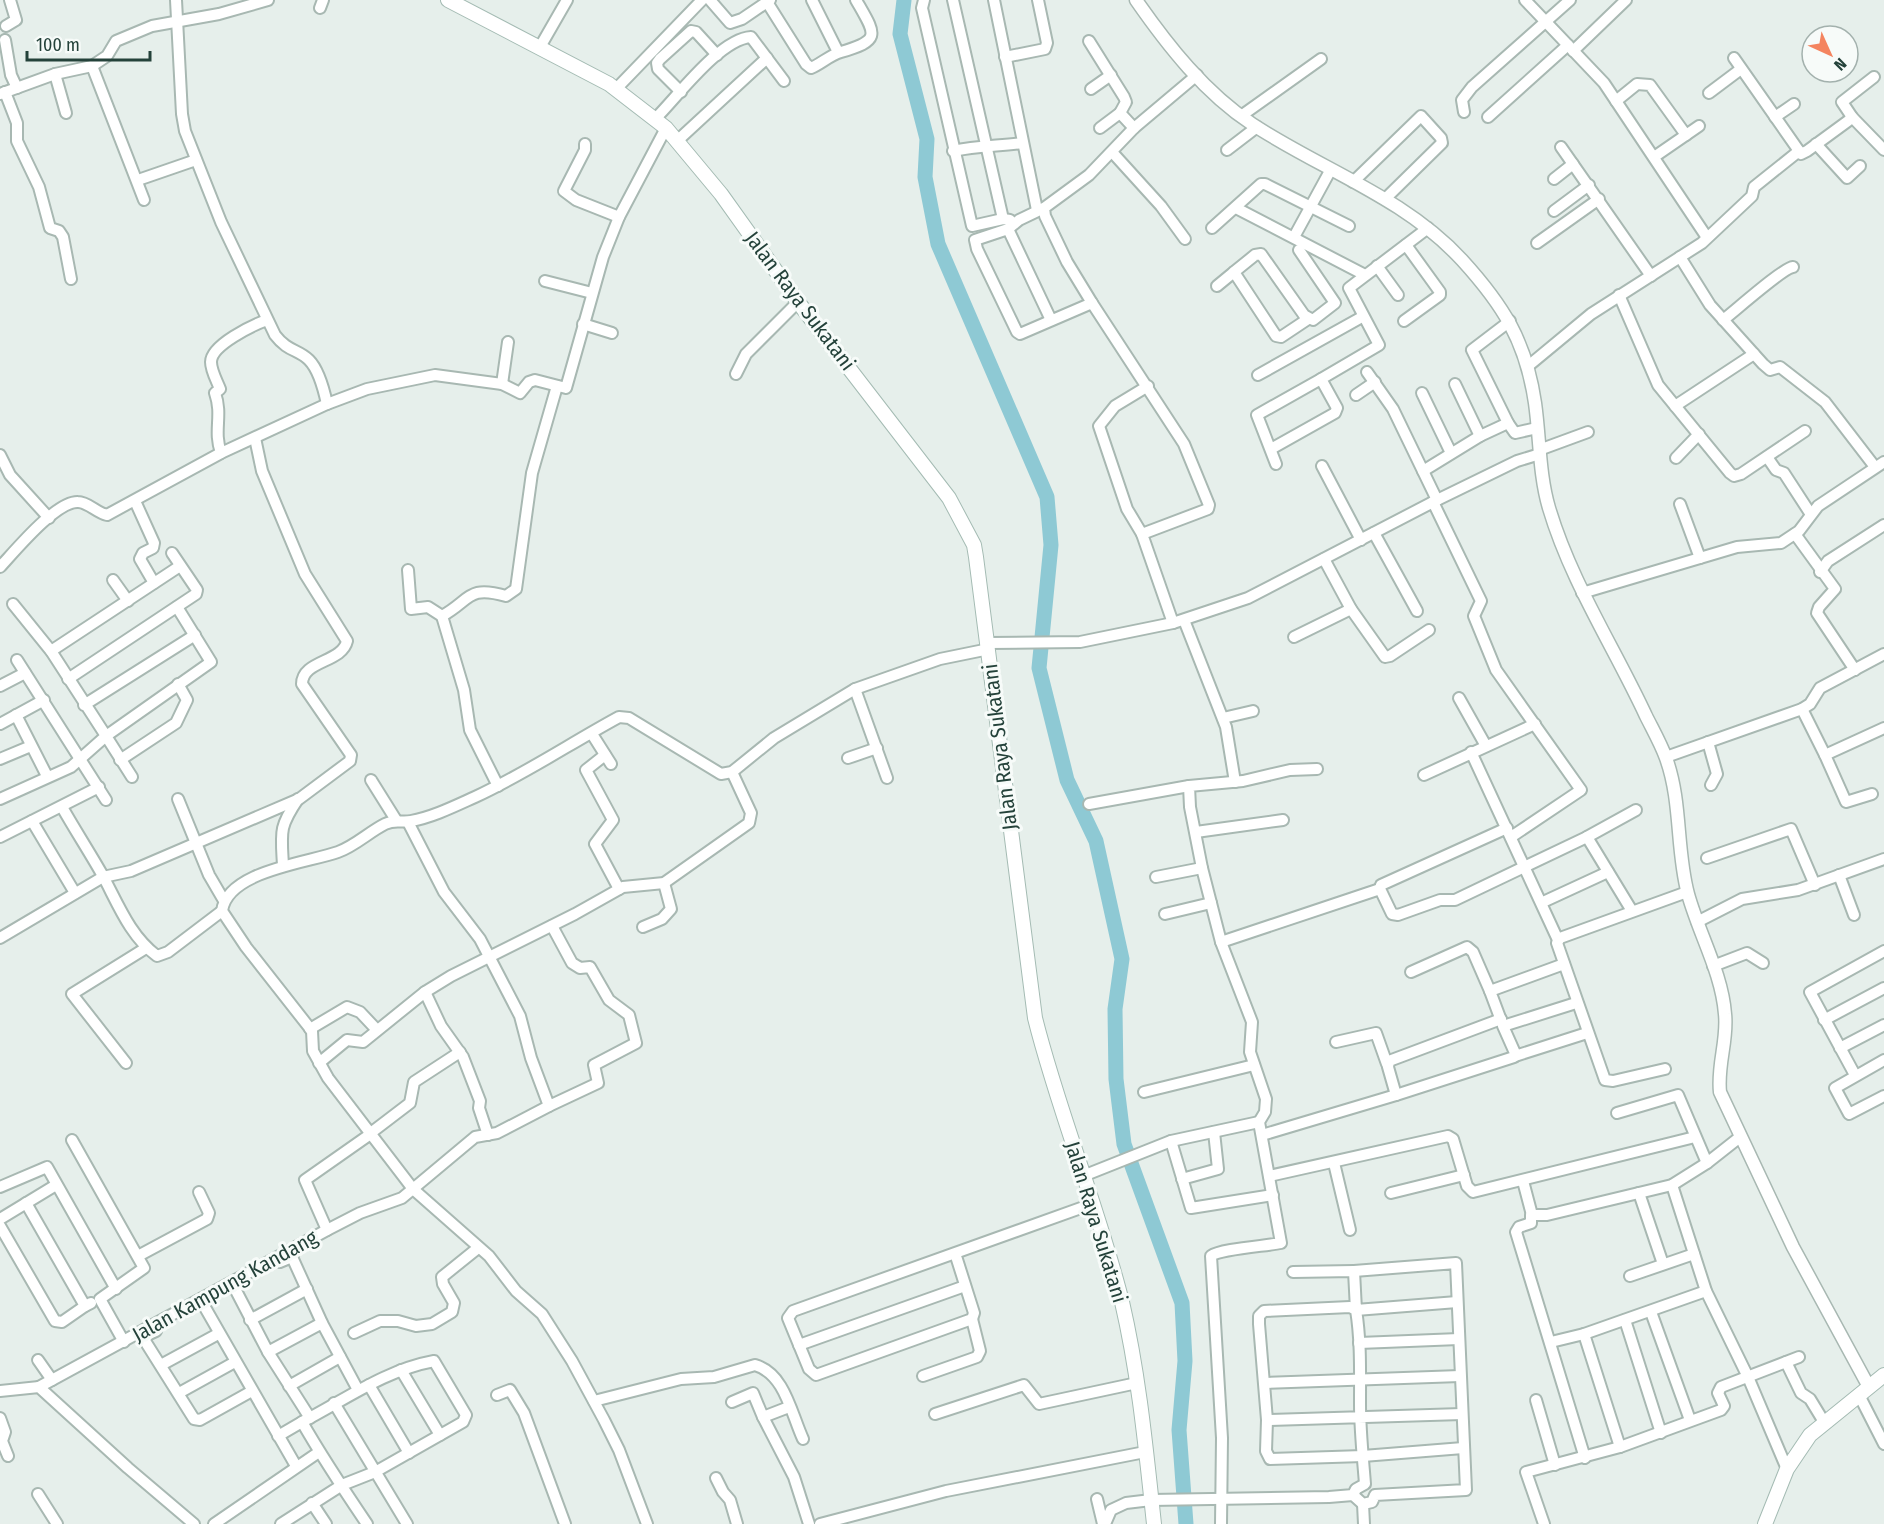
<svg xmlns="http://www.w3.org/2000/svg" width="1884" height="1524" viewBox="0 0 1884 1524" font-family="'Fira Sans Condensed',sans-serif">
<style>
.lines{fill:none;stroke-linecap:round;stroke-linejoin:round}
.river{stroke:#8ec9d4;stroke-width:15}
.minor-casing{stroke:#a8b8b2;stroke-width:14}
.tertiary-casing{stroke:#a8b8b2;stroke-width:15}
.secondary-casing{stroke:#a4bbb3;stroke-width:16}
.minor{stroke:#fff;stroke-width:10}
.tertiary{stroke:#fff;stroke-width:12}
.secondary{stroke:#fff;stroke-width:14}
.labels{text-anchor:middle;stroke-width:6;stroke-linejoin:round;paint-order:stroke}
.street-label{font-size:21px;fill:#24423a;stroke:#f7fbf9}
</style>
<rect width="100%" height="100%" fill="#e6efeb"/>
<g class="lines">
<path class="river" d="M904 0 900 34 927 139 925 177 938 244 1047 497 1051 545 1039 668 1067 780 1096 841 1122 959 1115 1009 1116 1079 1124 1144 1182 1303 1185 1361 1179 1430 1186 1524"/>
<g class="minor-casing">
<g id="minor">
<path d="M710 0 730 23 742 19 770 0"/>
<path d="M812 0 838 52"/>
<path d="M924 0 922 8 972 226 1003 219"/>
<path d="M953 0 1003 219 1010 220"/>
<path d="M994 0 1037 210"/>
<path d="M1525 0 1604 83 1706 236"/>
<path d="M767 2 806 64 811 68C821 64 830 55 841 52 882 40 876 35 856 0"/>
<path d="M320 8 323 0"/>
<path d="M6 26 16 20 10 0"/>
<path d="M5 40 11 75 17 88"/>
<path d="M1089 41 1124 97 1126 102 1120 113 1134 128"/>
<path d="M540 47 567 0"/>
<path d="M1573 51 1626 0"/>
<path d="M1005 57 1045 49 1047 43 1038 0"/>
<path d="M1734 58 1799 151"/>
<path d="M92 66 144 200"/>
<path d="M55 74 66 113"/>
<path d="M616 89 702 0"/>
<path d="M1091 89 1111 75"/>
<path d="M5 92 17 123V141L39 187 50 228 59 231 63 237 71 279"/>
<path d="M681 92 658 69 657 63 660 59 691 31 696 32 717 55"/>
<path d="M1709 93 1741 69"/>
<path d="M0 94 55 74 92 66 107 56 116 41 152 26 219 14 268 0"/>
<path d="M1616 101 1637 84 1650 85 1686 135"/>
<path d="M1464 112 1462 100 1472 87 1570 0"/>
<path d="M1241 116 1321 59"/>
<path d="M1488 117 1568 45"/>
<path d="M1775 117 1794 104"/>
<path d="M1852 117 1884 150"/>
<path d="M656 118C678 96 720 39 751 37L784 81"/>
<path d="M1100 128 1120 113"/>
<path d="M677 141 767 58"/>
<path d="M585 144V150L564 191 576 200 619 217"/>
<path d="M1816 144 1847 178 1860 166"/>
<path d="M1561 147 1651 276"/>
<path d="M1227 150 1257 127"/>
<path d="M953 151C976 146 999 146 1022 143"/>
<path d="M1112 152 1161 206 1185 239"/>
<path d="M1654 157 1699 126"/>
<path d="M1554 179 1573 164"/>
<path d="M138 180 196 160"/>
<path d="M1353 182 1421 116 1441 138 1442 143 1386 198"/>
<path d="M1044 208 1019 220 1008 229 975 240 977 249 1017 332 1020 334 1092 303"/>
<path d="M1236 208 1365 275"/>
<path d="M1554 211 1589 185"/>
<path d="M1212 228 1261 184H1265L1349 226"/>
<path d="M1008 229 1051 320"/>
<path d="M1294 237 1330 171"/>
<path d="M1537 243 1599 199"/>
<path d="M1299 250 1335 303 1313 320 1304 315 1261 254 1255 255 1234 272 1276 336 1281 337 1308 319"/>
<path d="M1680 257 1710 305 1763 364 1770 370 1780 367 1825 402 1875 467"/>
<path d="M1377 266 1398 295"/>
<path d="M545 281 592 293"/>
<path d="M1217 286 1234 272"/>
<path d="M1619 295 1658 385 1730 473 1734 476 1741 474 1805 431"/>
<path d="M1723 320C1736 310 1783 268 1793 267"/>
<path d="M1404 321 1440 295V292L1406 245"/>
<path d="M583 324 612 333"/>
<path d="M1527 367 1591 314 1702 243 1752 196 1754 187 1799 151 1801 154 1807 151 1848 121 1852 117 1842 102 1874 77"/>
<path d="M1367 372 1393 409 1437 500"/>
<path d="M736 374 746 354 798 302"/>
<path d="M1258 375 1362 317"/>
<path d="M502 384 508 342"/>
<path d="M1455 384 1480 436"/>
<path d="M1422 393 1451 453"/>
<path d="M1356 395 1375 382"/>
<path d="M327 404 367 389 435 375 502 384 520 393 529 382 535 380 566 388 603 257 619 217 666 128"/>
<path d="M1675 406 1754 354"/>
<path d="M1508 423 1472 350 1510 321"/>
<path d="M1271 449 1335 413 1337 408 1321 379 1379 345 1349 288 1428 228"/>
<path d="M1539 450 1588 432"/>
<path d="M221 453C213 430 223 416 215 393L220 389C217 381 211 371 211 362 211 345 253 325 267 320"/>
<path d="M0 455 10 475 49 518"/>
<path d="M1767 457 1776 470 1784 473 1810 513"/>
<path d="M1676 458 1699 434"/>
<path d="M1276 464 1257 415 1321 379"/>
<path d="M1322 466 1361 540"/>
<path d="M1423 471 1480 436 1508 423 1515 433 1537 428"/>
<path d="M135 501 154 543 153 548 143 553 140 559 154 583"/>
<path d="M1433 502 1481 601 1474 616 1496 670 1581 790 1511 837"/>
<path d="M1680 504 1700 558"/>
<path d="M1374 533 1417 611"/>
<path d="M1142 534 1127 509 1099 426 1115 406 1148 386"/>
<path d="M1795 534 1835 589 1819 607 1817 613 1855 670"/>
<path d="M1324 559 1351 609 1385 657 1390 656 1429 630"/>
<path d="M0 567C15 551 56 501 78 502 88 502 97 513 107 515L221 453 327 404C324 390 319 370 309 360 298 349 288 352 275 335L221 222 185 131 182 114 176 0"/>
<path d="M408 570 411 609 428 607 442 616C471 600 467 585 506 596L516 589 532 473 557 386"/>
<path d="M1820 572 1828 561 1884 525"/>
<path d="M113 580 128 601"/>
<path d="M1582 593 1737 547 1781 543 1799 531 1818 506 1884 462"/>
<path d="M442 616 464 690 470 730 498 786"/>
<path d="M1184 620 1226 727 1235 782"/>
<path d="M1173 623 1142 534 1208 509 1209 505 1184 444 1092 303 1067 262 1045 216 1044 208 1089 175 1134 128 1197 75"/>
<path d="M1294 637 1351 609"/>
<path d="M988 643 1080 642 1173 623 1248 598 1437 500 1517 461 1540 454"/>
<path d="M51 651 180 566"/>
<path d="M17 660 106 800"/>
<path d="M68 679 196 594 197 590 172 553"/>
<path d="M0 686 25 673"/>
<path d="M855 689 887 778"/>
<path d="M1459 698 1486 746"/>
<path d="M84 705 195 635"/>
<path d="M1802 709 1825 755 1884 728"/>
<path d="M16 715 47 776"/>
<path d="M1223 718 1253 711"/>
<path d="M0 724 44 700"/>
<path d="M592 734 611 764"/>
<path d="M1708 742 1717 774 1711 785"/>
<path d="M1471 752 1558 940"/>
<path d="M605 755 586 770 613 820 595 844 619 889"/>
<path d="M1825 755 1846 802 1872 794"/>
<path d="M1666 757 1802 709 1810 704 1820 688 1884 654"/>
<path d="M848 758 877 748"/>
<path d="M0 759 31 746"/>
<path d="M120 760 176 723 187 700 178 684"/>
<path d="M1424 775 1535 724"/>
<path d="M132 777 106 736 211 662 177 607"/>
<path d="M371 780 396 820"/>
<path d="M0 799 71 767 106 736 51 651 13 604"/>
<path d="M178 799 209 875 223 899"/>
<path d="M1089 804 1189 786"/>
<path d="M62 807C75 830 90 853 103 876 118 904 130 936 157 956L168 952 222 911"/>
<path d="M32 821 75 893"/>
<path d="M408 822 444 892 480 939 520 1016 531 1058 549 1106 598 1083 594 1065 636 1043 629 1015 609 1000 590 967 580 968 572 963 552 926"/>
<path d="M1507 828 1381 885 1380 889 1392 914 1398 915 1440 900H1455L1587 837 1632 911"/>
<path d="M1196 832 1283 820"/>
<path d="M0 837 99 787"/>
<path d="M1587 837 1636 810"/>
<path d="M1707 858 1791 829 1815 885"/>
<path d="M283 865C281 832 279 827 298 799"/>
<path d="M1839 875 1854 915"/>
<path d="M1156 877 1202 868"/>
<path d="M1543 902 1608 872"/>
<path d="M1165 914 1211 903"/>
<path d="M1697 922 1742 899 1798 890 1884 859"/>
<path d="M643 927 662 919 671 909 664 883"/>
<path d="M0 938 103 877 131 871 299 799 350 761 351 755 302 684C302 660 342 663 347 641L305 574 262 471 255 438"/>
<path d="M1221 942 1380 889"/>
<path d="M1713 966 1747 953 1763 963"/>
<path d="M1411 972 1467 947 1473 952 1490 991"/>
<path d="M425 992 441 1026 463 1057 480 1101 479 1108 488 1135"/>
<path d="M1824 1020 1884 988"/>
<path d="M1502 1023 1490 991 1564 964"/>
<path d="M310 1029 347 1007 360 1012 377 1030"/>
<path d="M1336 1042 1376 1033 1387 1064"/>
<path d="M1840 1048 1884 1025"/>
<path d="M1515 1056 1587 1033"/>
<path d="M1884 1060 1835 1088 1849 1114 1884 1096"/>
<path d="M126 1063 72 994 146 948"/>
<path d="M319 1063 347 1040 363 1042 425 992 451 976 575 914 623 887 664 883 749 823 751 813 732 772"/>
<path d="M1665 1069 1613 1081 1605 1080 1557 943 1560 938 1687 892"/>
<path d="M1855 1075 1810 992 1884 951"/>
<path d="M1144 1092 1254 1065"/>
<path d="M1396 1095 1514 1057 1515 1053 1503 1026 1576 1003"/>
<path d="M1617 1113 1678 1095 1707 1163"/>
<path d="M372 1132 410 1103 414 1082 460 1052"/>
<path d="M1262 1135 1396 1095 1388 1067 1389 1061 1501 1019"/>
<path d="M72 1140 144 1268 100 1299 124 1342"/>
<path d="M1171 1141 1191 1208 1273 1195"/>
<path d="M1334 1163 1350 1230"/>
<path d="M1083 1176 1171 1141 1259 1122"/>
<path d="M1269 1176 1448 1136 1453 1139 1467 1186 1473 1192 1695 1137"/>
<path d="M1182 1179 1218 1169 1214 1132"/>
<path d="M1523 1181 1532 1215H1547L1672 1185 1707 1163 1740 1137"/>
<path d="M1672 1185 1706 1291 1748 1377 1787 1469"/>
<path d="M0 1187 47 1167 116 1289"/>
<path d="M1391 1193 1464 1175"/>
<path d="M1639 1193 1663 1264"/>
<path d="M26 1203 85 1306 91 1303"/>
<path d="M1531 1215V1223L1519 1227 1516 1232 1585 1458"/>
<path d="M0 1219 56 1185"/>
<path d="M0 1226 55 1321 62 1322 85 1306"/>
<path d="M327 1230 305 1180 372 1133"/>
<path d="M955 1253 974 1313 972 1319 816 1375 809 1369 788 1318 793 1311 1092 1204"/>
<path d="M138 1256 207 1219 209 1213 199 1192"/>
<path d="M280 1262 292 1257 322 1323 358 1390"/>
<path d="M1293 1272 1354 1271 1356 1310 1457 1302"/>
<path d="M1630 1276 1694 1254"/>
<path d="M232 1283 268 1352 310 1418"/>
<path d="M203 1304 296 1466"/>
<path d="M1651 1312 1690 1420"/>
<path d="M250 1320 307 1289"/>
<path d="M1625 1320 1661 1433"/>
<path d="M156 1331 147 1335 145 1341 194 1419 200 1420 252 1391"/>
<path d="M354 1333 380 1321H398L416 1326 432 1324 452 1312 454 1303 443 1284 442 1277 478 1248"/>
<path d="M1584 1334 1620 1447"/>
<path d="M1551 1342 1584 1334 1706 1291"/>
<path d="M1359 1343 1459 1339"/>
<path d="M799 1345 965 1286"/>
<path d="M268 1352 322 1323"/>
<path d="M38 1360 52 1380"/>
<path d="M1786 1362 1801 1393 1810 1399 1824 1422"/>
<path d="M161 1365 218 1334"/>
<path d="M401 1370 440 1435"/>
<path d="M923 1376 977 1357 980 1351 972 1319"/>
<path d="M1265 1383 1460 1376"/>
<path d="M369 1385 409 1453"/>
<path d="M289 1386 340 1357"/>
<path d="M39 1387 327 1230 360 1213 402 1198 475 1137 497 1133 549 1106"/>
<path d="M0 1391 39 1387 128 1468 194 1524"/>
<path d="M179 1393 235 1362"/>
<path d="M497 1395 510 1390 524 1413 565 1524"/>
<path d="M1859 1395 1884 1444"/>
<path d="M1536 1400 1555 1465"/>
<path d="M594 1401 681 1379 714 1377 755 1365C785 1374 791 1413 803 1439"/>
<path d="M732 1402 753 1393 763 1417 789 1407"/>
<path d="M334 1403 407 1524"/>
<path d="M935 1414 1024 1385 1039 1404 1137 1383"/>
<path d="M763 1417 794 1477 809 1524"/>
<path d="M0 1418 5 1432 2 1441 8 1456"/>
<path d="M1267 1420 1266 1451 1270 1459 1363 1456 1463 1448"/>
<path d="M278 1436 302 1422"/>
<path d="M716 1478 723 1492 730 1500 737 1524"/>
<path d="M38 1494 57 1524"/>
<path d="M1353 1495 1363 1504 1372 1502 1375 1495 1466 1490 1456 1263 1354 1271"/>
<path d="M1097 1499 1103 1524"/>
<path d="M312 1503 326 1524"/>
<path d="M1363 1504 1364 1524"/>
<path d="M214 1524 319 1452"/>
<path d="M281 1524 342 1485 375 1472 463 1422 466 1415 434 1361C385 1370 345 1400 302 1422 322 1457 344 1490 367 1524"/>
<path d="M647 1524 619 1450 604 1420 572 1361 542 1314 516 1291 489 1256 413 1189 328 1078 313 1051 312 1031 246 947 222 911C227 871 307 863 338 852 355 846 369 832 385 824 395 819 401 823 411 821 433 817 455 806 475 797 525 774 571 743 619 717L629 718 721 774 732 772 774 738 855 689 940 659 989 649"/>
<path d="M820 1524 946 1491 1145 1452"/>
<path d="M1105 1524 1111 1510 1126 1503 1151 1500 1329 1497 1353 1495 1356 1489 1365 1484C1363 1458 1360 1431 1360 1404 1360 1373 1361 1341 1356 1310L1350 1307 1264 1311 1259 1316V1324L1267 1420 1462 1414"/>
<path d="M1221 1524 1222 1438 1211 1256C1220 1249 1266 1246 1281 1243L1259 1122 1265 1112 1266 1099 1250 1052 1252 1022 1221 942 1202 868 1190 807 1189 786 1243 781 1290 770 1317 769"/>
<path d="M1544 1524 1526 1472 1620 1447 1721 1410 1724 1406 1718 1393 1721 1387 1799 1357"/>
</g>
</g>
<g class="tertiary-casing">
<path id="tertiary" d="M1136 0C1168 46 1205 93 1252 124 1322 170 1404 197 1462 260 1503 305 1526 341 1535 403 1540 438 1539 474 1549 508 1571 582 1614 647 1646 716 1653 730 1661 744 1666 758 1682 802 1676 850 1688 894 1699 934 1722 973 1725 1014 1728 1040 1717 1065 1720 1092L1793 1247 1869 1387"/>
</g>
<g class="secondary-casing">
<g id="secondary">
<path d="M448 0 609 84 666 128 721 194 798 302 949 498 974 545 976 557 1035 1018C1059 1114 1098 1206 1122 1302 1139 1375 1146 1450 1154 1524"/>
<path d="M1765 1524 1787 1469 1810 1435 1884 1375"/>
</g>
</g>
<use href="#minor" class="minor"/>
<use href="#tertiary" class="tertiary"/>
<use href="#secondary" class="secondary"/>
</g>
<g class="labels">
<g class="street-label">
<text transform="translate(800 301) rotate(53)" y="7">Jalan Raya Sukatani</text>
<text transform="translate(1000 747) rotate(-97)" y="7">Jalan Raya Sukatani</text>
<text transform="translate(1096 1222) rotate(73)" y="7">Jalan Raya Sukatani</text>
<text transform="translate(225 1286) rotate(-29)" y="7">Jalan Kampung Kandang</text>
</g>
</g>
<g transform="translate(1830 54) rotate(135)"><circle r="28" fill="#f7fbf9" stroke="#a3b1ad" stroke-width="1.5"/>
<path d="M0-4.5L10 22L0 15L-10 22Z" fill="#f4845f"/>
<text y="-9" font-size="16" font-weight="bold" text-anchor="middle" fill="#24423a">N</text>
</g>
<path d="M27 51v9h123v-9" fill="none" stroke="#24423a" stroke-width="3"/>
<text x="36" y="51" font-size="18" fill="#24423a" stroke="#f7fbf9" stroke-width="4.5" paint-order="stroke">100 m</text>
</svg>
